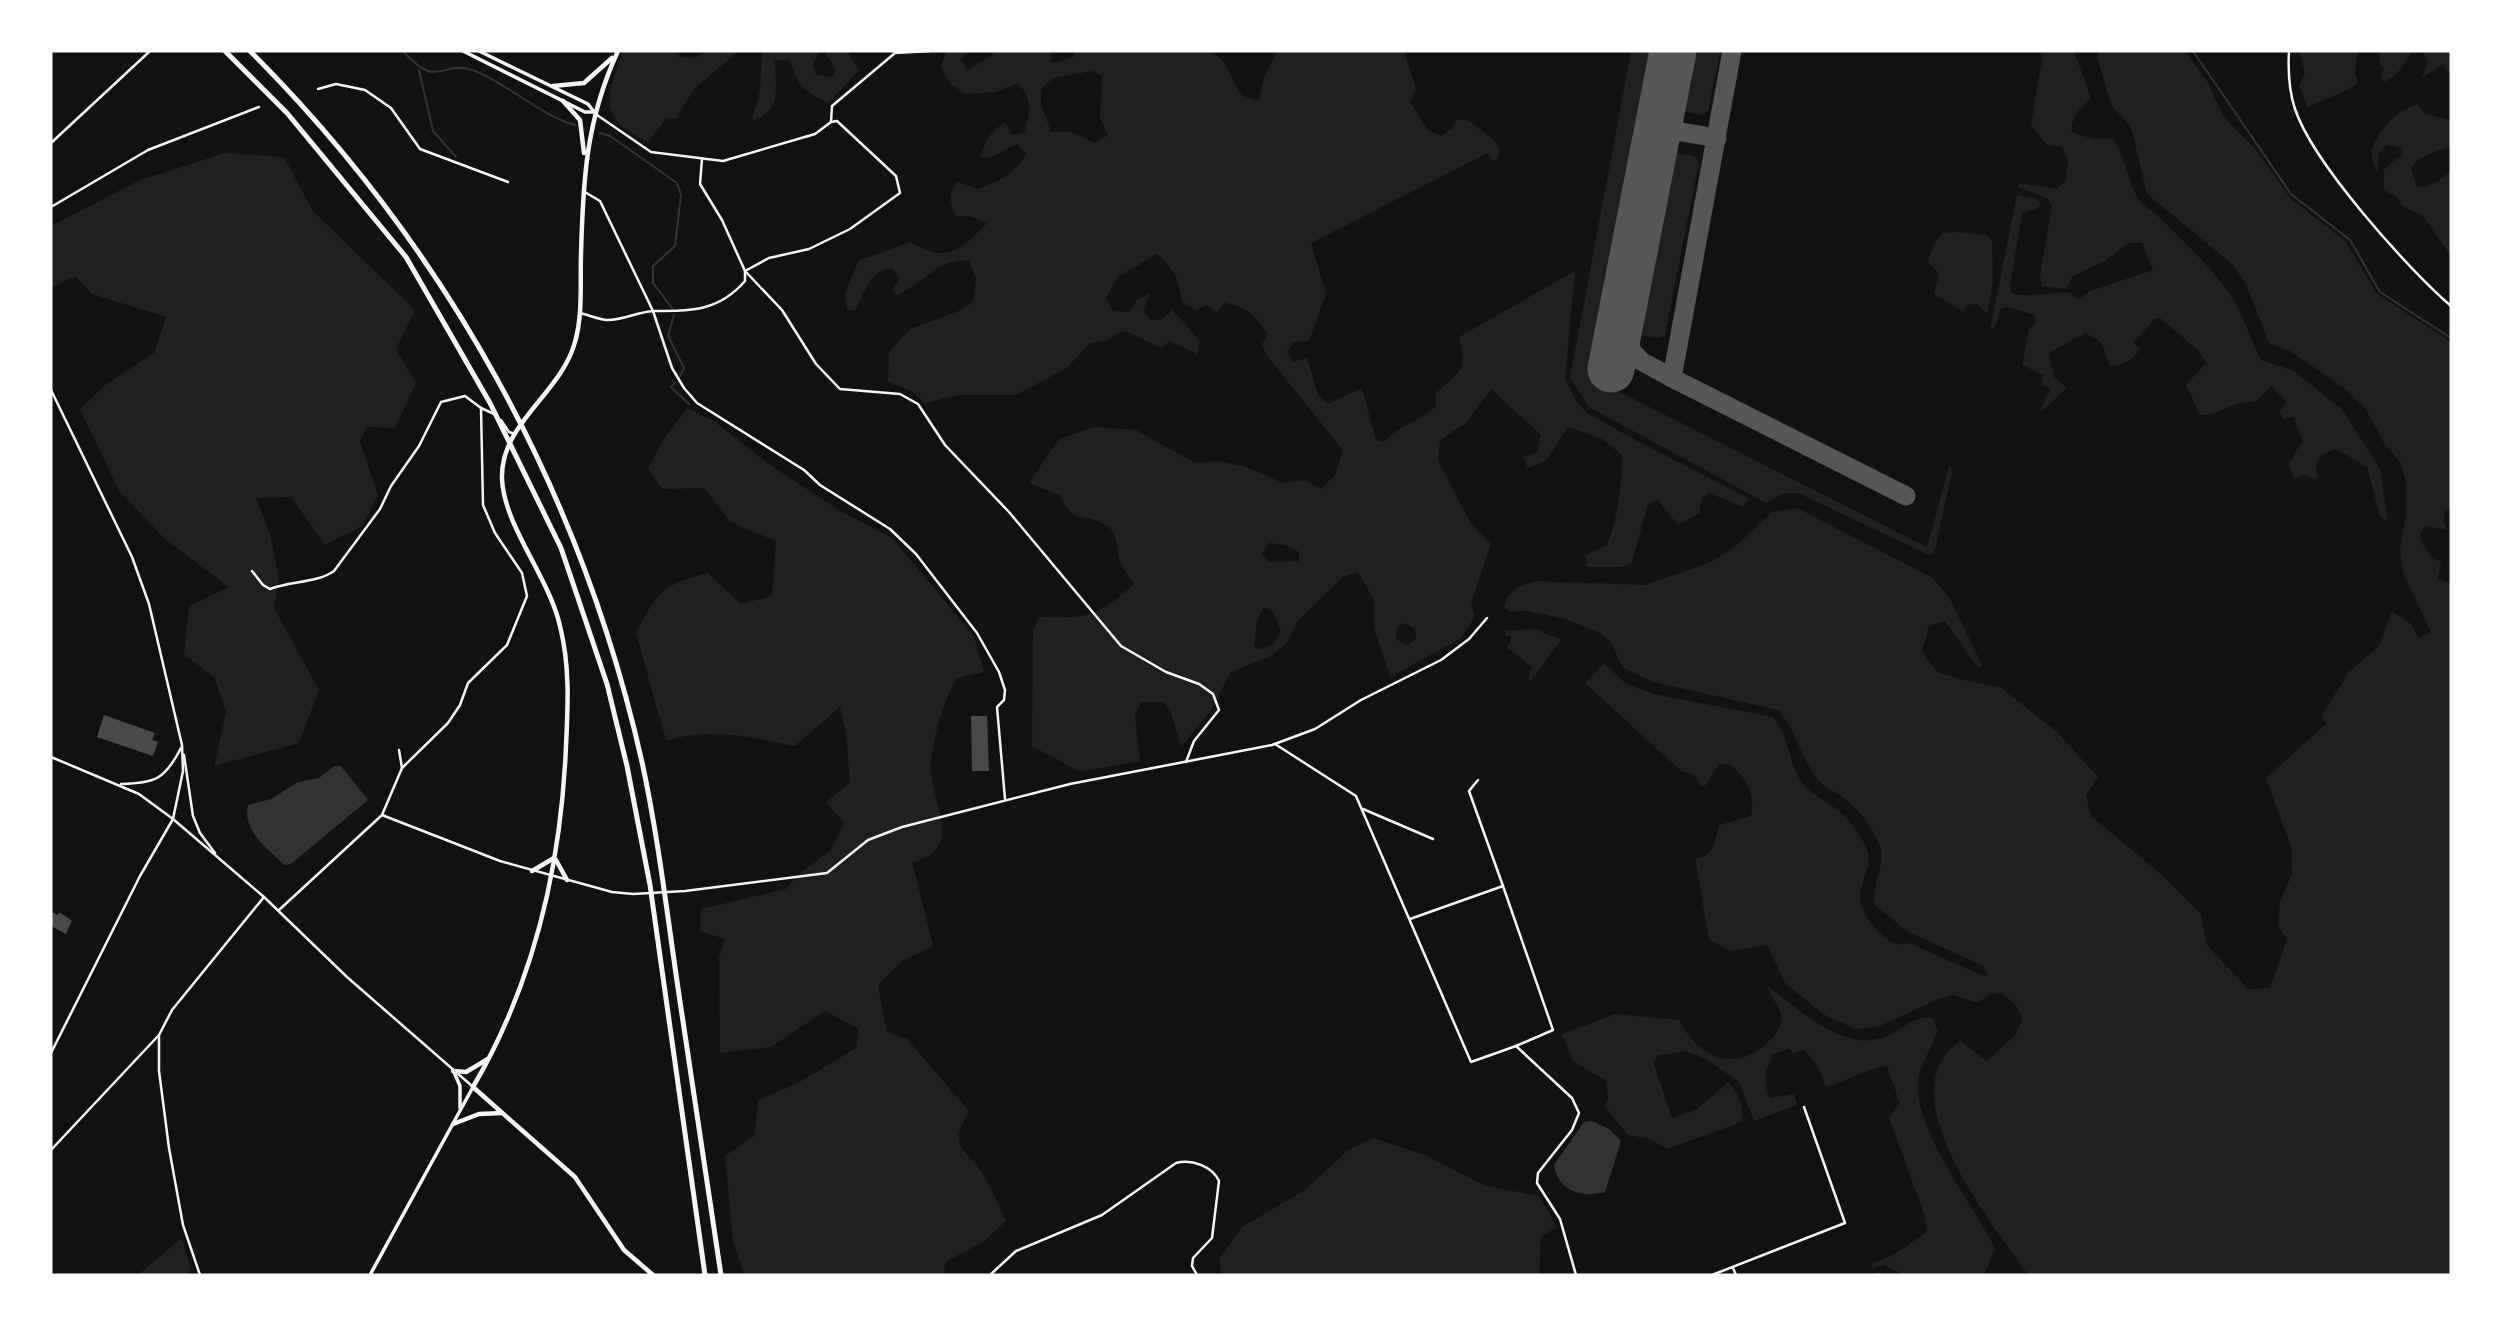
<svg xmlns="http://www.w3.org/2000/svg" width="2502" height="1326" viewBox="0 0 2502 1326" font-family="'Sofia Sans Condensed',sans-serif">
<style>
.green{fill:#202020;fill-rule:evenodd}
.water{fill:#333}
.lines{fill:none;stroke-linecap:round;stroke-linejoin:round}
.stream{stroke:#333;stroke-width:2}
.taxiway{stroke:#565656;stroke-width:19}
.runway{stroke:#565656;stroke-width:47}
.building{fill:#4a4a4a}
.minor{stroke:#f5f5f5;stroke-width:2.5}
.tertiary{stroke:#f5f5f5;stroke-width:3.5}
.secondary{stroke:#f5f5f5;stroke-width:4.5}
.motorway{stroke:#f5f5f5;stroke-width:5}
</style>
<rect width="100%" height="100%" fill="#111"/>
<g class="green">
<path d="M623 51H673L680 57 693 58 711 51H739L694 89 676 119 666 118 648 142C595 117 608 97 623 51Z"/>
<path d="M762 51H773L775 54 782 51H847L859 70 828 103C803 90 797 86 790 59L775 61C775 87 783 112 752 120L760 91ZM818 52H824L836 69 832 77 816 75 813 65Z"/>
<path d="M946 51H971L961 59 967 71 998 51H1051V63L1072 58 1076 51H1205C1210 53 1218 56 1221 59 1235 74 1234 100 1259 100L1264 77 1277 51H1404L1416 89 1410 102 1428 130 1441 136 1453 128 1456 120 1466 119 1493 139 1500 149 1497 160H1491L1488 153 1311 243 1326 294 1309 341 1294 342 1287 352 1293 362 1307 358 1318 395 1328 404 1362 388 1376 440 1383 442C1399 426 1419 421 1436 406L1435 394C1460 371 1468 373 1459 337L1575 271 1565 378 1576 401 1587 413 1637 441 1749 498 1743 507 1709 493 1702 497 1699 513 1678 525 1658 500 1648 504 1632 562 1622 567H1588L1585 555 1607 546C1618 515 1622 488 1622 455L1602 439 1568 427 1546 461 1528 468 1523 457 1537 452 1541 435 1491 389 1466 423 1440 440 1438 460 1471 524 1491 544 1471 603 1475 617 1460 639 1390 677 1374 628V600L1358 572 1343 577 1297 622 1287 643 1269 657 1231 672 1210 711 1181 747 1171 713 1163 702H1141L1135 716 1140 761 1080 772 1032 746 1033 631 1039 617C1090 618 1096 618 1134 584 1129 577 1122 568 1120 561 1116 549 1119 534 1107 526 1084 511 1076 528 1059 495L1029 483 1058 440 1093 427 1136 430 1195 463 1216 461 1244 466 1283 483 1306 480 1321 489 1335 475 1343 450 1268 357 1262 345 1267 333C1256 316 1245 305 1224 303L1217 312 1206 305 1196 310 1182 302C1179 281 1174 267 1157 254L1118 277 1106 298 1113 311 1129 312 1137 300 1150 293 1143 311 1151 320H1160L1173 310 1199 340 1198 354 1170 341 1161 348 1126 331 1117 333 1109 340 1089 344 1067 368 1016 395H960L925 403 910 390 888 382 889 352 910 329 959 311 973 302 976 279 969 261C940 256 920 287 896 295L893 288 899 279 894 269H883L870 280 855 310H847L845 294 858 261 910 242C947 263 959 252 987 223L969 216H956C949 202 948 193 958 182L978 189C999 181 1015 174 1026 154L1017 144 990 158 980 157C983 144 993 127 1006 123L1012 135 1024 132C1031 113 1032 98 1018 83L996 92 965 94 949 82 941 67ZM1092 71 1102 76 1100 118 1108 135 1095 143 1072 132H1051L1041 104V89L1053 78ZM1269 543 1286 545 1299 552V561L1270 562 1262 554ZM1263 608 1270 609 1276 617 1281 633 1273 644 1258 650 1254 645 1257 622ZM1405 623 1415 629 1416 639 1407 645 1396 639 1397 626Z"/>
<path d="M1631 51H1657L1596 380 1927 547 1949 466 1953 468 1935 550 1931 556 1798 493H1784L1766 503 1589 407 1570 378Z"/>
<path d="M1688 51H1720L1708 111 1702 115 1682 111 1678 105Z"/>
<path d="M2053 51H2074L2091 98C2081 108 2070 117 2072 132L2093 139 2112 138C2129 161 2127 184 2140 201 2145 207 2154 212 2160 218 2184 242 2209 265 2229 293 2244 315 2249 337 2261 360L2292 370 2342 409 2380 469 2388 522 2380 516 2367 467 2336 449 2322 454 2316 465 2318 477 2314 479 2304 475 2294 479 2288 462 2293 459V455L2303 441 2293 417 2283 419 2279 412 2287 402 2271 386 2255 402C2228 401 2224 415 2200 415L2186 385 2206 363 2199 351 2160 318 2154 319 2134 343 2140 349C2135 359 2120 367 2110 366L2101 342 2085 333 2049 353 2054 377 2067 388 2042 411 2040 410 2050 389 2042 385 2043 375 2022 365 2029 329 2036 323 2035 315 2008 307 2001 308 1994 329H1990L2017 195 2038 199 2041 203 2038 208 2022 213 2010 286 2012 294C2032 297 2050 292 2071 293L2078 300 2090 291 2153 270 2142 243H2129L2105 261 2073 276 2066 289 2042 286 2040 276 2052 205 2047 198 2018 187 2019 183 2056 189 2066 181 2068 160 2062 147 2047 145 2031 125 2043 53Z"/>
<path d="M2100 51H2185L2207 81 2224 117 2255 149 2291 199 2345 241 2376 293 2451 342V507L2445 512 2444 522 2447 530 2425 526 2420 533 2421 541 2433 559 2441 561 2438 579 2451 583V1275H2028C1992 1223 1885 1093 1960 1041L1987 1061 2016 1034 2022 1020 2017 1007 2002 993 1991 994 1977 1003 1954 995 1938 999 1878 1027 1855 1029 1823 1014 1785 983 1767 945 1730 951 1709 939 1695 859C1716 854 1714 844 1719 825L1751 816C1756 795 1746 776 1729 764H1719L1705 786 1701 785 1694 775 1681 771 1585 683 1604 663 1625 683 1654 694 1773 717C1789 735 1788 761 1801 781 1811 795 1826 801 1839 811 1850 820 1859 833 1865 845 1881 876 1836 889 1881 934 1891 943 1896 946 1909 943L1984 976 1989 975 1982 965 1908 932 1875 905C1872 881 1886 864 1880 847 1874 830 1860 810 1845 799 1835 791 1823 788 1815 776 1800 755 1796 730 1778 710L1653 682 1622 667 1611 642 1598 632 1565 619 1527 611 1509 612 1504 607C1508 590 1520 585 1536 581L1645 585 1711 562 1736 546 1772 512 1797 508 1933 578 1950 599 1982 665 1978 668 1945 621 1929 626 1922 651 1937 672 1963 680 2000 687 2056 731 2098 777 2086 795 2091 816 2161 874 2201 914 2206 944 2248 989 2270 988 2287 939 2278 925 2280 902 2292 874 2291 847 2266 778 2326 724 2322 715 2349 672 2379 646 2392 611 2411 624 2419 638 2431 632 2403 573 2400 550 2406 516V482L2401 463 2385 445 2365 408 2344 388 2290 351 2269 343 2246 284 2232 264 2147 194 2131 127 2111 105 2097 56Z"/>
<path d="M2299 51H2358L2355 73 2358 83C2342 95 2325 97 2307 108L2299 85 2305 74Z"/>
<path d="M2380 51H2451V75L2442 65 2422 78 2428 61 2422 51H2413L2396 75 2384 82 2381 77 2384 69 2379 62Z"/>
<path d="M2418 105 2425 114 2451 120V145C2437 154 2421 153 2411 168L2417 187C2431 189 2441 179 2451 171V256L2423 216 2402 206 2397 197 2384 190V169L2401 155V148L2387 145 2379 153 2377 173C2375 167 2371 158 2372 151 2375 133 2400 106 2418 105Z"/>
<path d="M225 153 284 157 313 211 415 310 396 349 416 383 395 428 367 427 360 441 378 495 363 525 325 545 291 497 256 498 270 534 279 580 274 608 319 690 299 743 214 766 226 712 215 678 184 654 189 606 229 587 166 540 119 491 80 409 105 385 154 353 166 317 92 294 75 276 51 288V226L138 181Z"/>
<path d="M1675 153 1695 156 1699 163 1665 335 1660 338 1640 335 1637 327 1669 156Z"/>
<path d="M1957 232 1987 235 1992 241 1993 279 1988 312H1985L1977 304 1967 305 1962 311 1934 294 1939 274 1928 262 1934 243 1943 233Z"/>
<path d="M687 408 715 422 773 467 839 510 892 538 974 636 984 672 957 678C945 696 929 750 931 772 934 806 963 851 912 862L933 946 901 962 878 985 887 1032 907 1039 969 1111C946 1153 967 1145 984 1176 993 1190 999 1206 1006 1221L983 1242 945 1262 944 1275H744L733 1242 725 1156 755 1135 758 1100 798 1083 856 1048 859 1029 825 1011 771 1047 720 1053 719 958 725 939 700 931 701 909 786 889 799 874 831 850 844 823 826 802 850 783 846 734 840 707 795 746C750 737 710 727 666 741L636 633C659 590 661 586 708 573L741 604 772 596 776 541 730 522 704 488 662 489 648 469 662 442Z"/>
<path d="M1539 629 1545 634 1562 639 1531 681 1528 679 1532 667 1507 648 1511 640V636L1505 635V630Z"/>
<path d="M1767 986C1798 1008 1841 1051 1882 1038 1899 1033 1912 1015 1932 1018L1938 1030C1933 1045 1923 1060 1919 1075 1908 1123 1974 1205 1995 1248L1984 1275H1904L1884 1265 1870 1269 1874 1262C1895 1257 1908 1244 1927 1232L1924 1214 1889 1117 1900 1104 1887 1066C1877 1065 1840 1083 1826 1087L1818 1066 1804 1050 1792 1053 1790 1048 1771 1055 1772 1060C1763 1070 1765 1086 1770 1098L1794 1094 1797 1105 1754 1121 1739 1082 1706 1059 1685 1051 1657 1056 1654 1065 1672 1118 1696 1110 1728 1082C1738 1091 1744 1110 1742 1122L1667 1149 1650 1139 1628 1135 1604 1106 1608 1099 1606 1081 1573 1061 1562 1034 1615 1014 1679 1020C1698 1057 1734 1074 1767 1043 1775 1035 1782 1028 1781 1015 1779 1004 1770 997 1767 986Z"/>
<path d="M1373 1138 1425 1155 1486 1186 1539 1196 1557 1227 1541 1237 1539 1275H1222L1219 1259 1242 1227 1305 1190 1347 1151Z"/>
<path d="M182 1238 191 1270 185 1275H138Z"/>
</g>
<g class="water">
<path d="M334 766H341L368 800 291 864 284 865C268 848 242 832 248 805L271 799 298 782 319 778Z"/>
<path d="M1592 1121 1609 1129 1621 1141 1605 1192C1583 1198 1558 1192 1554 1165L1584 1122Z"/>
</g>
<g class="lines">
<g class="stream">
<path d="M403 51C439 92 441 58 475 71 510 85 538 114 575 125"/>
<path d="M2193 51 2291 194 2350 240 2380 292 2451 338"/>
<path d="M419 70 433 131 456 157"/>
<path d="M600 133 610 136 677 183 681 195 675 246 653 266V283L672 308"/>
<path d="M674 315 668 336 684 368 680 376"/>
<path d="M675 382 671 387 689 404"/>
</g>
<g class="taxiway">
<path d="M1658 128 1717 138"/>
<path d="M1617 335 1641 361 1672 378 1906 496"/>
<path d="M1672 378 1732 51"/>
</g>
<path class="runway" d="M1611 369 1673 51"/>
</g>
<g class="building">
<path d="M104 715 155 733 152 740 158 742 153 756 97 737Z"/>
<path d="M971 716H987L989 771H972Z"/>
<path d="M51 912 58 915 59 912 72 921 66 934 51 926Z"/>
</g>
<g class="lines">
<g class="minor">
<path d="M2289 51C2288 69 2289 91 2295 109 2313 163 2407 268 2451 306"/>
<path d="M318 89 336 84 365 90 391 108 420 149 508 182"/>
<path d="M831 122 832 106 895 53 930 51"/>
<path d="M51 143 150 51"/>
<path d="M702 159 700 184 722 220 745 271 782 310 816 364 840 389 900 394 918 404 945 445 1009 512 1121 646 1166 672 1199 684 1213 694 1219 710 1194 741 1186 762"/>
<path d="M583 191 600 201 653 311 672 368 684 388 697 403 804 470 820 485 890 529 916 554 977 633 999 672 1005 690 1004 700 997 707 1005 799"/>
<path d="M51 207 148 150 259 107"/>
<path d="M580 313C588 315 598 319 606 320 622 321 639 311 655 311 692 311 719 311 745 281V271L769 258 809 249 850 229 900 193 896 176 837 121 831 122 815 134 723 161 651 152 597 115"/>
<path d="M51 390 132 557 149 604 182 745 183 771 173 819 140 876 51 1053"/>
<path d="M501 420 509 432 515 434"/>
<path d="M252 571 263 585 270 589C291 581 317 583 334 571L380 509 391 486 419 446 441 402 465 396 481 408"/>
<path d="M1275 744 1356 796 1471 1062 1516 1046 1572 1098 1579 1113 1572 1130 1538 1173 1537 1183 1560 1219 1576 1275"/>
<path d="M184 755 193 816 200 833 215 853"/>
<path d="M51 757 139 794 173 819 264 897 347 977 472 1086"/>
<path d="M402 768 448 723 460 705 468 683 507 645 527 596 522 573 495 533 483 505 481 408 494 414"/>
<path d="M1478 780 1469 791 1503 886"/>
<path d="M121 784C156 783 165 779 181 748"/>
<path d="M1363 809 1433 839"/>
<path d="M382 815 500 861 612 892 633 894 685 891 827 873 868 840 902 827 1070 784 1272 745 1315 729 1361 700 1441 660 1469 639 1487 618"/>
<path d="M279 910 382 815 402 768 399 750"/>
<path d="M1410 919 1503 886 1553 1030 1516 1046"/>
<path d="M51 1150 159 1035"/>
<path d="M1733 1268 1736 1275"/>
<path d="M200 1275 183 1225 169 1148 159 1071V1035L172 1010 264 897"/>
<path d="M990 1275 1016 1251 1102 1215 1176 1163C1192 1159 1212 1166 1219 1181L1212 1238 1193 1258 1192 1266 1197 1275"/>
<path d="M1712 1275 1845 1223 1804 1107"/>
<path d="M1876 1275H1880"/>
</g>
<g class="tertiary">
<path d="M463 51 585 112H594"/>
<path d="M479 51 588 104 594 112"/>
<path d="M454 1072 460 1086V1108"/>
<path d="M370 1275 473 1087"/>
</g>
<g class="secondary">
<path d="M618 51C586 120 583 180 581 254 580 283 583 314 575 342 561 394 500 423 502 479 504 526 549 577 560 626 570 666 568 705 566 746 561 866 534 983 473 1087L575 1177 624 1250 653 1275"/>
<path d="M553 86 584 83 612 58"/>
<path d="M563 101 580 120 584 153"/>
<path d="M556 860 567 880"/>
<path d="M532 871 554 858"/>
<path d="M453 1071 466 1072 488 1059"/>
<path d="M453 1124 479 1114 502 1113"/>
</g>
<g class="motorway">
<path d="M225 51 287 113 406 257 490 403 561 548 607 684 627 766 650 885 705 1275"/>
<path d="M250 51C446 247 581 491 642 762 658 836 667 913 678 988 692 1084 706 1180 721 1275"/>
</g>
</g>
<rect width="2502" height="1326" fill="none" stroke="#ffffff" stroke-width="105"/>
</svg>
